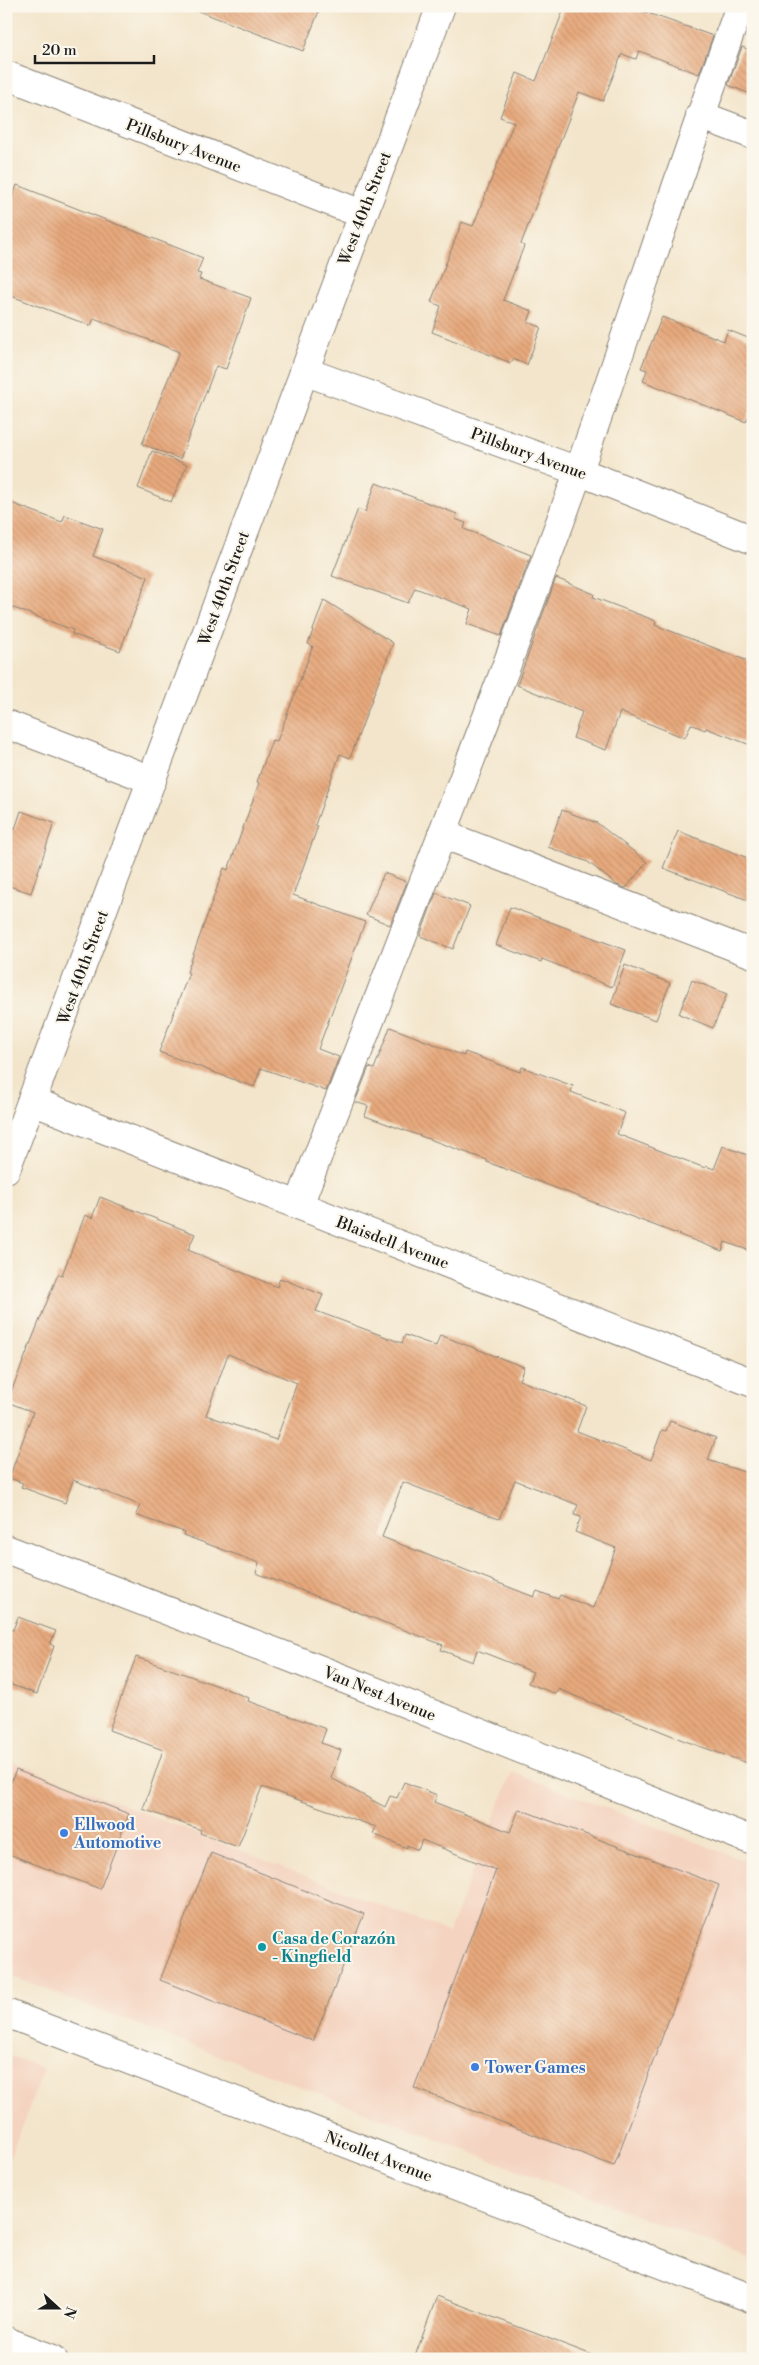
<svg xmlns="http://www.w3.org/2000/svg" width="759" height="2365" viewBox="0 0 759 2365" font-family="'Libre Bodoni',serif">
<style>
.built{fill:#f4d3c0}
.building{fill:url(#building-back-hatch);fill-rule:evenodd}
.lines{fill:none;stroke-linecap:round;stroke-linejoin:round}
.minor-casing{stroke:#888074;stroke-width:30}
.major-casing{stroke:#888074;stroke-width:30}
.minor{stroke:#fff;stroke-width:28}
.major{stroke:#fff;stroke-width:28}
.shop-dot{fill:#3f7fe0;stroke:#fbf7ec;stroke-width:2}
.culture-dot{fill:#0f9aa8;stroke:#fbf7ec;stroke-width:2}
.labels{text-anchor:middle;stroke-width:4;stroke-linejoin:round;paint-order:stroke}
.street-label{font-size:16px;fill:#1c1c1c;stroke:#fbf7ec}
.shop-label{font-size:16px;font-weight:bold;fill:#366cbe;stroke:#fbf7ec;text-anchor:start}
.culture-label{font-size:16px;font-weight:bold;fill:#0d838f;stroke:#fbf7ec;text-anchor:start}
</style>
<defs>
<pattern id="building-back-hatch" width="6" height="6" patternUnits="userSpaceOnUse" patternTransform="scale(1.25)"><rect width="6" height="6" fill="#e7a97d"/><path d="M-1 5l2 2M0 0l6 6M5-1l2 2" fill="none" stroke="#c6916b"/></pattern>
</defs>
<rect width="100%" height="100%" fill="#fbf7ec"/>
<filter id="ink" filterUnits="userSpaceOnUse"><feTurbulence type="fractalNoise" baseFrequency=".02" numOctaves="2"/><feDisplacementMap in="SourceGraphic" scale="10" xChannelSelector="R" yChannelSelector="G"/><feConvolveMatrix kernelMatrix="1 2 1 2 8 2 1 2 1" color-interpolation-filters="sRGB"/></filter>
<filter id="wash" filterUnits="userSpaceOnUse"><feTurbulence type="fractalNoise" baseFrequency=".0096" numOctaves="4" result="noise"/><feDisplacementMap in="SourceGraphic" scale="20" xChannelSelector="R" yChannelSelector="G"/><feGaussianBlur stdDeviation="1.12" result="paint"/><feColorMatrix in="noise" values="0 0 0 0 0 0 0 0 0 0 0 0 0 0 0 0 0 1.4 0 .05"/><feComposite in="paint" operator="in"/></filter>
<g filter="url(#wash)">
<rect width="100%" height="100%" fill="#f3e5cb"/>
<g class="built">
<path d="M6 1759 449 1932 512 1772 753 1864V2260L6 1974Z"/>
<path d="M6 2054 44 2069 6 2167Z"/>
</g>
<g id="blocks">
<g class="building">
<path d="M194 6H321L303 51 193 9Z"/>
<path d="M565 6H628L713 36 699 74 639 51 636 59 622 54 603 101 579 92 521 244 524 246 503 300 532 311 528 322 541 327 527 365 513 359 511 363 432 332 441 306 431 302 462 222 473 226 514 122 500 117 517 73 536 81Z"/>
<path d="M742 47 753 51V95L728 85Z"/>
<path d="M17 185 203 258 197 273 201 274 199 279 251 298 226 369 216 366 180 459 142 444 179 352 94 318 91 326 6 294V214Z"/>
<path d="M662 317 724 341 728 330 753 340V405L746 422 643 381 647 370 641 368Z"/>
<path d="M152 451 187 465 171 502 138 488Z"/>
<path d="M376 483 457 514 455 519 466 523 464 529 531 555 501 636 467 624 472 609 415 588 408 603 332 576 358 509 365 512Z"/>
<path d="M6 501 62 522 65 515 103 529 93 556 148 577 120 651 72 634 73 630 6 605Z"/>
<path d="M556 578 594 594 593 597 656 621 655 625 753 663V746L706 728 705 730 691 724 685 738 620 712 606 750 573 738 582 712 517 685Z"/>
<path d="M324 600 393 643 350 758 340 754 315 825 318 826 293 895 365 922 318 1049 339 1057 326 1091 261 1068 254 1087 159 1052 189 973 187 972 224 868 228 870 259 783 257 782 272 740 277 741 313 646 308 644Z"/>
<path d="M562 810 597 823 647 862 626 888 617 885 588 862 548 847Z"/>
<path d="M21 811 54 823 31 893 6 885V826L15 829Z"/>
<path d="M678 831 753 860V902L663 868Z"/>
<path d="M384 873 407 882 390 925 366 915Z"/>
<path d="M436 893 470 906 453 949 420 936Z"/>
<path d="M510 907 626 950 612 987 542 959 541 962 496 945Z"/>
<path d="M625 965 670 983 656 1020 611 1004Z"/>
<path d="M692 980 727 994 713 1028 679 1014Z"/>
<path d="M390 1027 464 1056 465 1052 520 1072 522 1067 573 1086 571 1092 625 1113 617 1134 705 1168 706 1166 714 1169 723 1146 753 1157V1252L725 1242 722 1251 487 1162V1160L365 1116 368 1106 355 1102 369 1067 374 1069Z"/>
<path d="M100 1197 195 1234 188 1250 277 1287 280 1278 323 1295 316 1311 402 1343 405 1335 436 1346 440 1335 524 1367 519 1380 586 1406 577 1431 651 1460 662 1430 666 1431 670 1421 716 1438 708 1460 753 1475V1765L685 1741 558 1689 556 1694 528 1683 533 1672 477 1650 473 1662 441 1650 443 1645 256 1573 259 1563 183 1535 184 1532 136 1515 140 1505 73 1480 65 1503 21 1487 23 1483 9 1478 33 1412 7 1402 58 1274 62 1275 85 1215 92 1218ZM228 1354 297 1383 276 1440 206 1415ZM515 1480 578 1505 574 1515 581 1517 575 1532 616 1548 593 1608 560 1595 558 1599 537 1591 534 1597 382 1537 403 1482 499 1519Z"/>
<path d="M18 1617 56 1631 50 1644 54 1646 37 1694 6 1683V1629L13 1630Z"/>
<path d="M136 1657 221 1687 249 1698 248 1701 326 1729 321 1743 341 1750 331 1778 385 1807 390 1796 397 1798 404 1782 437 1795 434 1802 510 1832 519 1809 719 1885 614 2166 414 2088 496 1870 422 1840 418 1850 407 1845V1848L373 1834 376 1827 262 1787 238 1847 200 1833 201 1830 143 1809 163 1750 109 1730Z"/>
<path d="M16 1770 129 1814 100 1889 6 1853V1794Z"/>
<path d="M211 1853 364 1914 313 2041 160 1980Z"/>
<path d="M437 2296 595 2356 594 2359H414Z"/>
</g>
</g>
</g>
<g filter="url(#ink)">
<use href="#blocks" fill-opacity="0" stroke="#888074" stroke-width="1"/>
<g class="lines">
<g class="minor-casing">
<g id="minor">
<path d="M6 75 362 214"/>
<path d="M700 115 753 135"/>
<path d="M304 371 578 471 753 540"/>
<path d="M6 724 152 780"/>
<path d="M442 834 753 954"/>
<path d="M32 1101 753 1383"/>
<path d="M6 1169 441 6"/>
<path d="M299 1205C392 961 489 719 578 473 633 318 683 161 740 6"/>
<path d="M6 1549 291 1658 753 1841"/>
<path d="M6 2341 53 2359"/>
</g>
</g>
<g class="major-casing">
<path id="major" d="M6 2013 753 2299"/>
</g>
<use href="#minor" class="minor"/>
<use href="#major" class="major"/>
</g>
</g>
<g class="shop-dot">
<circle cx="64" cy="1833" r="5"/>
<circle cx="475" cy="2067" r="5"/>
</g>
<circle class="culture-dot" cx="262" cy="1947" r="5"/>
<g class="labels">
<g class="street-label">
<text transform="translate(184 145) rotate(21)" y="6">Pillsbury Avenue</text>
<text transform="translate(364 208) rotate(-69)" y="6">West 40th Street</text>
<text transform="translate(529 453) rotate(20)" y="6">Pillsbury Avenue</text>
<text transform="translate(223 588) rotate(-70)" y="6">West 40th Street</text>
<text transform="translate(82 967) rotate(-70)" y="6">West 40th Street</text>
<text transform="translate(393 1242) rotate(21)" y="6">Blaisdell Avenue</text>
<text transform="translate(380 1693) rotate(22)" y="6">Van Nest Avenue</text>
<text transform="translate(379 2156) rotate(21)" y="6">Nicollet Avenue</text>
</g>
<g class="shop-label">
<text x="74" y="1830">Ellwood<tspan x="74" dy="18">Automotive</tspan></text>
<text x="485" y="2073">Tower Games</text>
</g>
<g class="culture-label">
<text x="272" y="1944">Casa de Corazón<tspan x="272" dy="18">- Kingfield</tspan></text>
</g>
</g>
<rect width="759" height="2365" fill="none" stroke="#fbf7ec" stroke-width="25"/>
<g transform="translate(58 2308) rotate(111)" stroke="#fbf7ec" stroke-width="4" paint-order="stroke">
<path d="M0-4L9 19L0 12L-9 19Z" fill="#1c1c1c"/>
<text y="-8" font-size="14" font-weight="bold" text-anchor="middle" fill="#1c1c1c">N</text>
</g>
<path d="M35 55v8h119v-8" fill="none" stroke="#1c1c1c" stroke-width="2.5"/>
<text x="42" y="55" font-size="15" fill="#1c1c1c" stroke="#fbf7ec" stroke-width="4" paint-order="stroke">20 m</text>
</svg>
